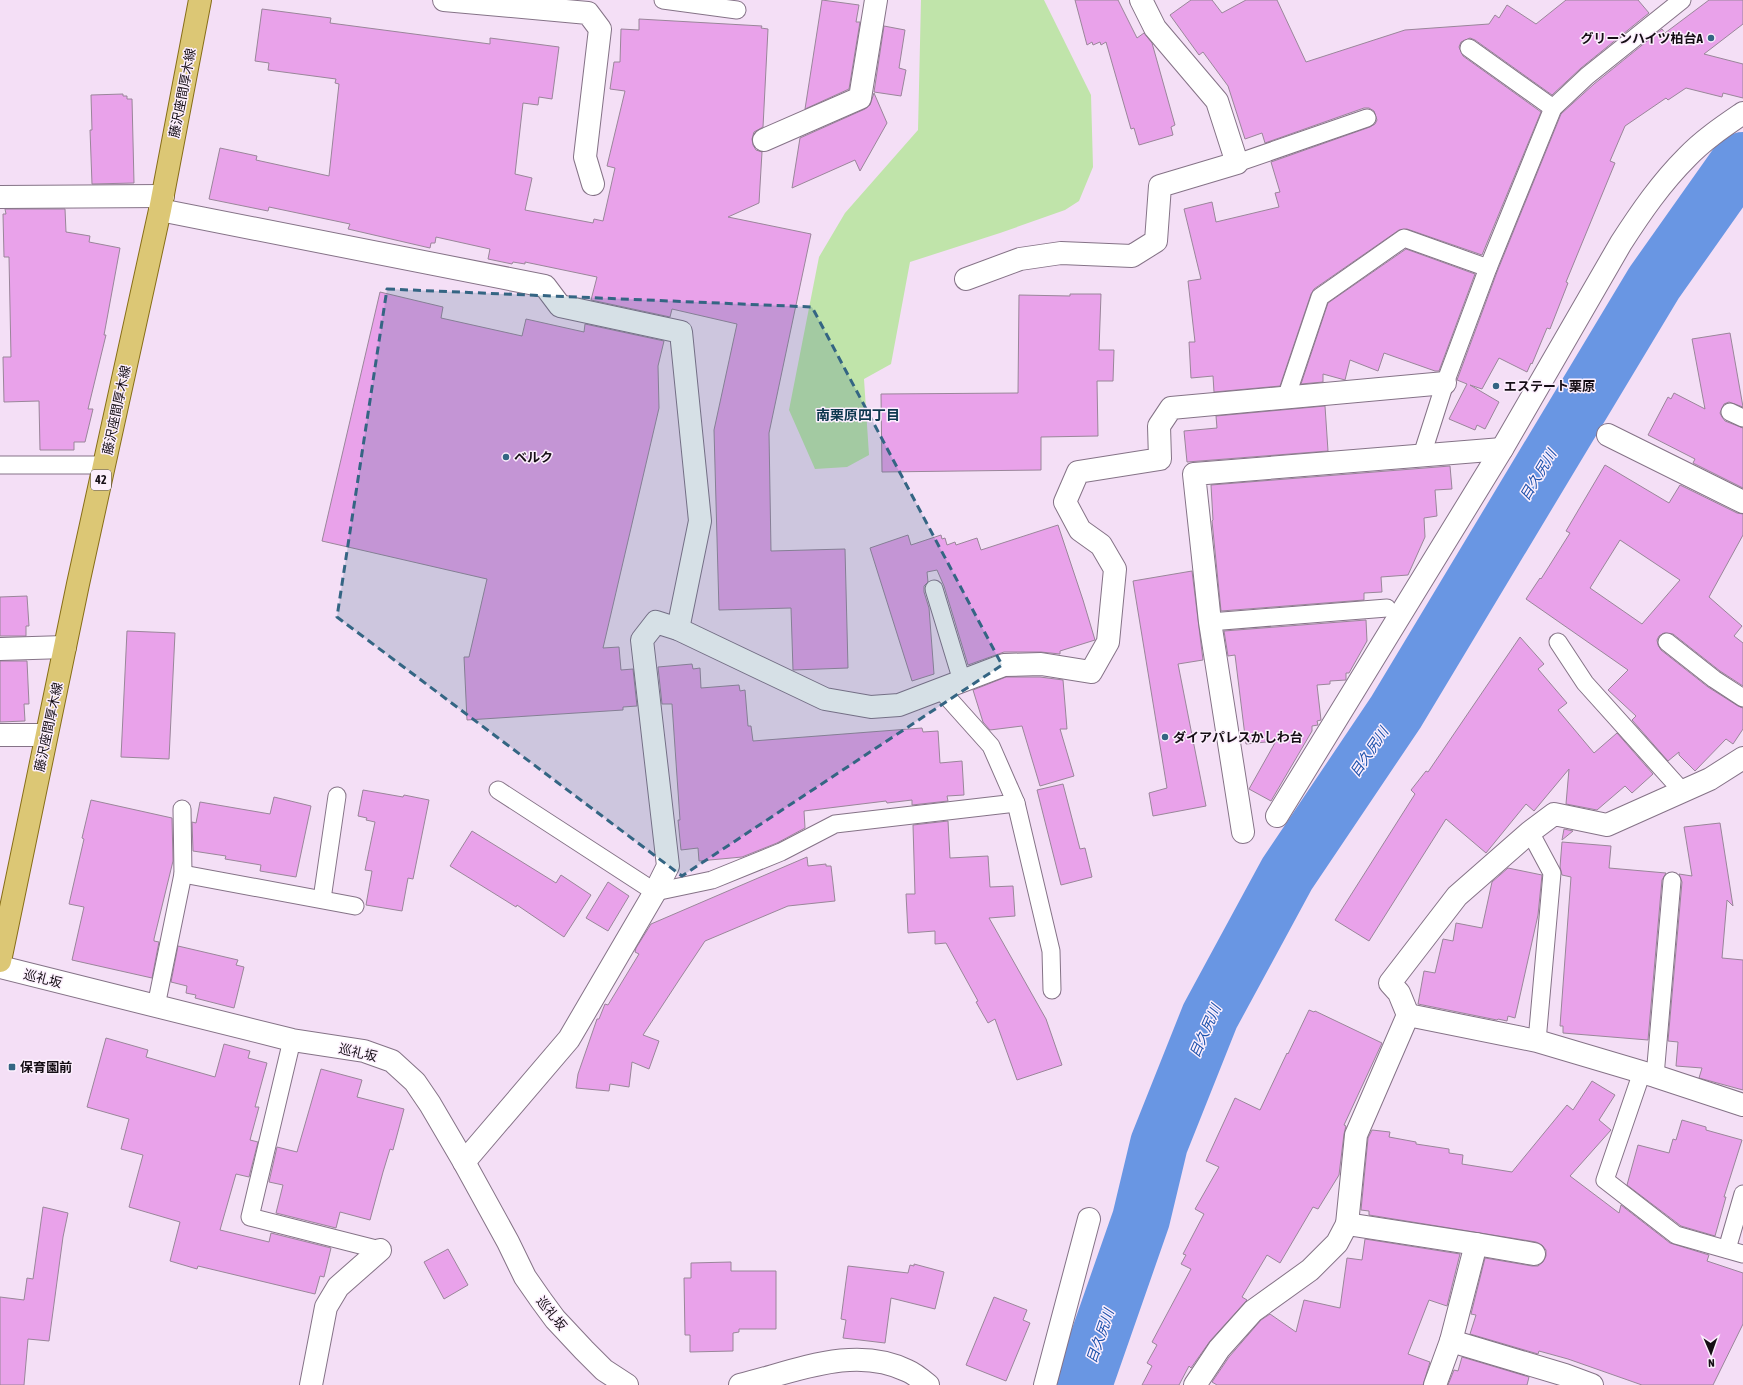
<svg xmlns="http://www.w3.org/2000/svg" width="1743" height="1385" viewBox="0 0 1743 1385" font-family="'Asap Condensed','Noto Sans JP',sans-serif">
<style>
.green{fill:#c0e4aa}
.lines{fill:none;stroke-linecap:round;stroke-linejoin:round}
.river{stroke:#6996e3;stroke-width:58}
.building{fill:#e9a2ea;stroke:#9a869a;fill-rule:evenodd}
.lane-casing{stroke:#857387;stroke-width:19}
.street-casing{stroke:#857387;stroke-width:24}
.primary-casing{stroke:#876e18;stroke-width:24}
.lane{stroke:#fff;stroke-width:17}
.street{stroke:#fff;stroke-width:22}
.primary{stroke:#dcc775;stroke-width:22}
.marked{fill:#346583;fill-opacity:0.2;stroke:#346583;stroke-width:3;stroke-dasharray:8 5;stroke-linejoin:round}
.poi-dot{fill:#346583;stroke:#fceffd;stroke-width:1.5}
.labels{text-anchor:middle;stroke-width:3;stroke-linejoin:round;paint-order:stroke}
.shield{fill:#fceffd;stroke:#5a525b;stroke-width:1}
.shield-label{font-size:12px;font-weight:bold;fill:#150e15}
.poi-label{font-size:13px;font-weight:bold;fill:#150e15;stroke:#fceffd;text-anchor:start}
.street-label{font-size:13px;fill:#150e15;stroke:#fceffd}
.neighbourhood-label{font-size:14px;font-weight:bold;fill:#0e374e;stroke:#fceffd}
.water-label{font-size:14px;font-style:italic;fill:#1d52ac;stroke:#fceffd}
</style>
<rect width="100%" height="100%" fill="#f4dff6"/>
<path class="green" d="M921 0H1044L1091 95 1093 167 1079 201 1065 210 1000 233 910 262 891 364 864 379 869 455 847 467 815 469 789 410 819 257 845 213 918 130Z"/>
<g class="lines">
<path class="river" d="M1083 1385 1141 1219 1159 1144 1210 1016 1287 874 1396 712 1654 283 1736 167 1743 161"/>
</g>
<g class="building">
<path d="M822 0 859 5 856 22H860L849 89 805 109Z"/>
<path d="M1075 0H1118L1137 38 1144 33 1152 43 1175 125 1171 127 1173 135 1139 145 1134 128 1131 129 1106 42 1101 45 1100 42 1093 45 1092 42 1087 45Z"/>
<path d="M1191 0H1212L1222 13 1246 0H1277L1306 62 1405 30 1489 24 1495 15 1499 18 1507 5 1536 24 1566 0H1638L1649 13 1581 68 1552 95 1475 40 1470 38 1461 42 1459 47 1463 56 1541 112 1482 255 1407 229 1399 230 1314 289 1311 294 1280 386 1214 392 1213 376 1191 378 1189 342H1195L1188 281 1201 279 1184 209 1212 202 1216 222 1279 207 1275 193 1280 192 1271 162 1370 127 1375 124 1377 120 1374 111 1369 108H1364L1265 143 1262 133 1245 139 1228 86 1203 52 1199 55 1170 15Z"/>
<path d="M1709 0H1743V24L1704 54 1743 64V98L1723 93 1722 97 1686 88 1668 100 1666 98 1625 126 1610 161 1615 163 1566 282 1568 283 1550 329 1547 328 1532 364 1531 363 1527 372 1499 358 1482 389 1470 385 1499 402 1485 429 1477 425 1475 430 1449 419 1467 384 1457 380 1497 272 1561 114 1594 84 1662 29 1665 33Z"/>
<path d="M262 9 331 18 330 23 490 44V38L559 47 552 99 539 97 538 105 523 103 515 174 532 178 525 210 593 223 594 219 603 221 615 168 607 166 625 91 610 89 614 62H620L621 29 639 30V19L762 26 761 28 768 29 763 127 754 132 752 139 753 145 756 150 762 152 759 203 728 217 811 234 769 433 771 551 845 549 848 668 793 670 791 608 719 610 714 430 737 324 672 309 670 317 591 300 597 277 525 262V264L513 262 512 264 488 259 490 249 436 237 435 243H431L430 248 348 229 350 224 269 207 268 211 209 199 220 148 257 156 256 160 329 176 339 84 335 83 336 79 268 70 269 63 255 61Z"/>
<path d="M884 26 905 30 899 68 906 70 901 96 874 92Z"/>
<path d="M874 93 887 123 860 171 855 160 792 188 800 138 865 109 870 105Z"/>
<path d="M123 94V96H127V99H132L134 183 92 184 90 130H92L91 95Z"/>
<path d="M5 209H65L66 232 90 236 89 242 120 248 104 335H106L88 409H93L85 442H74V450H40L39 401 4 402 3 357H11L9 257H4L3 214H6Z"/>
<path d="M1406 249 1475 274 1439 371H1435L1384 353 1378 371 1350 360 1345 380 1323 374V382L1301 384 1328 303Z"/>
<path d="M380 292 443 307 441 318 522 336 526 319 584 332 585 324 664 341 658 366 659 408 603 648 619 647 621 670 633 669 637 706 623 707V710L467 720 464 657H469L487 579 322 541Z"/>
<path d="M1070 294H1101L1099 350H1114L1113 381H1097L1098 436 1041 437V470L882 472 881 394 1018 393 1019 295 1070 296Z"/>
<path d="M1730 333 1743 407 1729 402 1724 404 1720 413 1722 417 1725 421 1743 428V488L1693 463 1695 459 1648 435 1668 397 1671 399 1674 393 1705 409 1692 339Z"/>
<path d="M1325 406 1328 451 1187 462 1184 431 1217 428 1216 416Z"/>
<path d="M1605 465 1669 503 1680 485 1737 513 1743 514V535L1709 597 1742 626 1734 636 1743 643V686L1720 671 1673 634 1664 633 1659 636 1657 640 1658 645 1661 650 1708 687 1738 706 1743 708V729L1733 744 1726 739 1695 771 1679 755V752L1668 761 1632 720 1636 716 1608 690 1628 670 1526 599 1540 578 1541 579 1570 533 1566 531ZM1620 540 1680 580 1642 624 1590 588Z"/>
<path d="M1450 466 1452 489 1435 490 1437 516 1424 518 1425 537 1408 575 1381 577 1382 592 1364 593V600L1221 611 1212 521 1213 520 1211 485Z"/>
<path d="M1058 525 1083 600 1095 640 1060 651V654L1041 652H1004L968 665 944 586 937 570 927 572 928 582 924 586V592L929 608 934 674 912 681 870 548 908 535 911 545 941 535 942 539 945 538 947 545 955 542 956 545 977 538 981 550Z"/>
<path d="M1192 571 1203 660 1178 664 1206 806 1153 816 1149 793 1167 788 1133 581Z"/>
<path d="M27 596 29 626H26V636H0V597Z"/>
<path d="M1366 620 1367 641 1349 673H1346V680L1330 681V684L1317 685 1321 720 1317 721 1318 725 1312 726V731L1271 801 1249 789 1276 741 1246 744 1235 655 1228 656 1224 631Z"/>
<path d="M127 631 175 633 169 759 121 757Z"/>
<path d="M1520 637 1544 664 1538 669 1567 703 1558 710 1594 753 1617 733 1653 774 1632 793 1625 786 1597 810 1566 804 1569 769 1534 811 1526 804 1486 853 1446 819 1369 941 1335 920 1415 794 1411 790 1426 771 1428 772Z"/>
<path d="M0 661H27L29 704H24L25 721 0 722Z"/>
<path d="M692 664 693 669 700 668 701 688 739 685 740 691 745 690 748 726H751L753 741 922 728 923 732 938 731 940 763 962 761 964 795 947 796 948 801 912 805V800L887 803 886 801 804 811 805 828 777 843 742 857 699 861 698 848 681 850 678 820H680L672 704H662L658 667Z"/>
<path d="M1006 677H1040L1063 680 1067 729H1060L1074 776 1040 786 1022 726 990 730 983 722 973 690Z"/>
<path d="M1063 784 1080 849 1085 848 1092 877 1061 885 1037 790Z"/>
<path d="M363 790 403 797 404 795 429 800 413 879 408 878 402 911 366 905 372 871 365 870 375 822 366 820 367 818 358 816Z"/>
<path d="M274 797 311 806 296 877 260 871 261 865 225 859 226 856 193 851 192 822 196 823 200 802 270 814Z"/>
<path d="M91 800 172 818 173 861 154 939V941L159 942 152 978 72 960 84 907 69 904 84 839 82 838Z"/>
<path d="M948 821 950 858 988 856 990 887 1013 886 1015 916 989 918 1046 1019 1062 1065 1017 1080 995 1019 988 1023 976 1002 978 1001 946 943 935 944V931L908 933 906 894H915L913 825Z"/>
<path d="M1720 823 1733 906 1727 900 1722 958 1743 960V1090L1699 1078 1702 1068 1676 1066 1678 1042 1668 1041 1682 882 1679 874 1692 876 1684 827Z"/>
<path d="M1564 829 1573 831 1562 840Z"/>
<path d="M472 831 556 883 561 875 591 895 564 937 517 905 516 907 450 866Z"/>
<path d="M1562 842 1611 846 1609 868 1666 873 1662 880 1648 1040 1563 1033V1026H1560L1571 877 1562 875 1560 867Z"/>
<path d="M807 857 808 866 826 864V866H831L835 901 788 906 705 941 679 980 643 1035 659 1041 649 1069 632 1062 629 1087 610 1084 609 1091 576 1088 578 1074 597 1019H599L605 1004 608 1005 639 954 635 952 636 948 651 924Z"/>
<path d="M1508 868 1542 875 1538 915 1515 1018 1508 1016 1507 1021 1498 1019 1497 1020 1418 1004 1424 971 1435 973 1443 939 1453 941 1456 923 1482 928 1492 882Z"/>
<path d="M608 882 629 896 608 931 586 918Z"/>
<path d="M178 946 238 960 236 965 244 967 234 1008 195 998 196 995 186 993 187 986 171 982Z"/>
<path d="M1309 1010 1314 1012 1315 1011 1382 1043 1344 1125 1346 1126 1344 1134 1339 1175 1318 1209 1313 1207 1280 1263 1267 1255 1242 1297 1247 1300 1210 1341 1191 1368 1189 1366 1179 1385H1142L1152 1366 1147 1363 1157 1345 1152 1342 1191 1269 1181 1264 1186 1255 1183 1254 1204 1214 1195 1209 1219 1167 1206 1161 1235 1098 1260 1110 1287 1053 1288 1054Z"/>
<path d="M106 1038 148 1050 146 1057 215 1077 224 1044 250 1051 248 1058 267 1063 255 1107H259L250 1140 258 1142 249 1177 236 1174 220 1230 269 1242 271 1233 331 1248 324 1277 320 1276 315 1294 198 1266 197 1269 170 1261 180 1222 129 1207 143 1155 121 1149 129 1119 87 1107Z"/>
<path d="M321 1069 362 1080 357 1097 404 1109 393 1150 390 1149 383 1172 370 1220 340 1212 336 1228 276 1213 283 1185 269 1182 277 1147 297 1152Z"/>
<path d="M1592 1081 1615 1095 1599 1120 1611 1130 1570 1176 1619 1213 1621 1205 1670 1243 1709 1255 1707 1261 1743 1273V1324L1713 1385H1642L1568 1359 1539 1351 1538 1354 1470 1334 1476 1315 1471 1314 1485 1258 1532 1266H1538L1543 1262 1546 1256V1250L1542 1245 1536 1242 1369 1215V1211L1361 1210 1368 1138 1372 1130 1390 1132 1389 1137 1416 1142V1144L1449 1149V1153L1463 1155 1462 1164 1512 1172 1567 1105 1573 1110Z"/>
<path d="M1682 1120 1706 1127V1130L1742 1140 1724 1197H1726L1715 1236 1681 1226 1627 1185 1638 1145 1669 1153 1673 1139 1676 1140Z"/>
<path d="M43 1207 68 1213 63 1237 49 1341 28 1339 24 1385H0V1297L24 1300 27 1278 33 1279Z"/>
<path d="M1365 1239 1460 1254 1447 1306 1429 1300 1408 1354 1430 1362 1423 1385H1217L1212 1382 1229 1357 1261 1320 1270 1314 1296 1332 1304 1300 1340 1308 1347 1258 1362 1260Z"/>
<path d="M448 1249 468 1285 444 1299 424 1262Z"/>
<path d="M731 1262V1271H776V1329H739V1332L733 1333V1351L690 1352V1335H685L684 1278H691V1263Z"/>
<path d="M914 1264 944 1272 935 1309 891 1298 885 1343 843 1338 846 1320 841 1319 848 1266 908 1273 910 1265 914 1266Z"/>
<path d="M994 1297 1027 1310 1023 1320 1030 1323 1006 1381 966 1365Z"/>
<path d="M1462 1357 1529 1377 1527 1385H1448L1454 1370 1458 1371Z"/>
</g>
<g class="lines">
<g class="lane-casing">
<g id="lane">
<path d="M663 0 737 10"/>
<path d="M1469 48 1553 108"/>
<path d="M1237 163 1367 118"/>
<path d="M1286 398 1320 297 1404 238 1488 268"/>
<path d="M1730 412 1743 418"/>
<path d="M1422 455 1445 383 1488 268 1553 108 1587 76 1682 0"/>
<path d="M0 465H104"/>
<path d="M934 589 962 681"/>
<path d="M1210 622 1387 608"/>
<path d="M1558 642 1585 683 1683 792"/>
<path d="M1667 642 1714 679 1743 698"/>
<path d="M940 689 991 746 1016 803 1051 951 1052 990"/>
<path d="M498 790 655 892 712 880 781 852 835 824 1016 803"/>
<path d="M1530 832 1552 873 1537 1041"/>
<path d="M183 874 355 906"/>
<path d="M322 899 337 796"/>
<path d="M156 1006 183 874 182 809"/>
<path d="M292 1040 250 1217 380 1250"/>
<path d="M1642 1072 1605 1180 1676 1235 1743 1254"/>
<path d="M1655 1076 1672 881"/>
<path d="M1727 1249 1743 1194"/>
</g>
</g>
<g class="street-casing">
<g id="street">
<path d="M444 0 588 13 600 29 585 157 593 184"/>
<path d="M764 140 860 98 876 0"/>
<path d="M0 197 163 196"/>
<path d="M160 210 545 286 560 306 681 332 700 521 678 629"/>
<path d="M966 279 1020 259 1061 253 1132 256 1156 241 1160 186 1237 163 1217 101 1155 28 1141 0"/>
<path d="M1608 435 1743 502"/>
<path d="M0 649 65 647"/>
<path d="M0 735H46"/>
<path d="M1277 816 1502 449 1621 243C1641 212 1661 183 1687 157 1703 140 1724 126 1743 113"/>
<path d="M1243 832 1210 622 1194 474 1502 449"/>
<path d="M0 967 292 1040 364 1051 392 1061 415 1082 430 1104 464 1162 508 1242 525 1277 541 1300 555 1319 584 1350 604 1370 627 1385"/>
<path d="M1408 1015 1537 1041 1655 1076 1743 1105"/>
<path d="M464 1162 569 1039 655 892 668 866 642 640 656 622 678 629 825 699 871 707 899 705 1004 665 1041 664 1091 672 1108 642 1115 569 1101 545 1080 530 1065 502 1078 472 1160 459 1159 426 1171 408 1445 383"/>
<path d="M1347 1224 1356 1135 1408 1015 1399 993 1390 983 1457 896 1530 832 1554 814 1607 825 1710 779 1743 758"/>
<path d="M1451 1341 1565 1375 1592 1385"/>
<path d="M311 1385 326 1307 338 1287 380 1250"/>
<path d="M740 1385C794 1372 854 1344 908 1371 915 1374 922 1380 928 1385"/>
<path d="M1045 1385 1089 1219"/>
<path d="M1195 1385 1219 1349 1253 1311 1310 1270 1337 1243 1347 1224 1476 1244"/>
<path d="M1435 1385 1451 1341 1476 1244 1534 1254"/>
</g>
</g>
<g class="primary-casing">
<path id="primary" d="M0 961 78 584 160 210 200 0"/>
</g>
<use href="#lane" class="lane"/>
<use href="#street" class="street"/>
<use href="#primary" class="primary"/>
</g>
<path class="marked" d="M387 289 812 307 1002 665 682 876 337 617Z"/>
<g class="poi-dot">
<circle cx="1711" cy="38" r="4"/>
<circle cx="1496" cy="386" r="4"/>
<circle cx="506" cy="457" r="4"/>
<circle cx="1165" cy="737" r="4"/>
<rect x="8" y="1063" width="8" height="8" rx="2"/>
</g>
<g class="labels">
<rect class="shield" x="91" y="470" width="20" height="20" rx="3"/>
<g class="shield-label">
<text x="101" y="484">42</text>
</g>
<g class="poi-label">
<text x="1703" y="43" text-anchor="end">グリーンハイツ柏台A</text>
<text x="1504" y="391">エステート栗原</text>
<text x="514" y="462">ベルク</text>
<text x="1173" y="742">ダイアパレスかしわ台</text>
<text x="20" y="1072">保育園前</text>
</g>
<g class="street-label">
<text transform="translate(182 93) rotate(-79)" y="5">藤沢座間厚木線</text>
<text transform="translate(116 410) rotate(-78)" y="5">藤沢座間厚木線</text>
<text transform="translate(48 727) rotate(-78)" y="5">藤沢座間厚木線</text>
<text transform="translate(43 978) rotate(14)" y="5">巡礼坂</text>
<text transform="translate(358 1052) rotate(13)" y="5">巡礼坂</text>
<text transform="translate(552 1313) rotate(51)" y="5">巡礼坂</text>
</g>
<g class="neighbourhood-label">
<text x="858" y="420">南栗原四丁目</text>
</g>
<g class="water-label">
<text transform="translate(1538 475) rotate(-59)" y="5">目久尻川</text>
<text transform="translate(1369 752) rotate(-56)" y="5">目久尻川</text>
<text transform="translate(1205 1031) rotate(-66)" y="5">目久尻川</text>
<text transform="translate(1100 1336) rotate(-71)" y="5">目久尻川</text>
</g>
</g>
<g transform="translate(1711 1353) rotate(178)" stroke="#fceffd" stroke-width="3" paint-order="stroke">
<path d="M0-3L7 15L0 10L-7 15Z" fill="#150e15"/>
<text y="-6" font-size="11" font-weight="bold" text-anchor="middle" fill="#150e15">N</text>
</g>
</svg>
